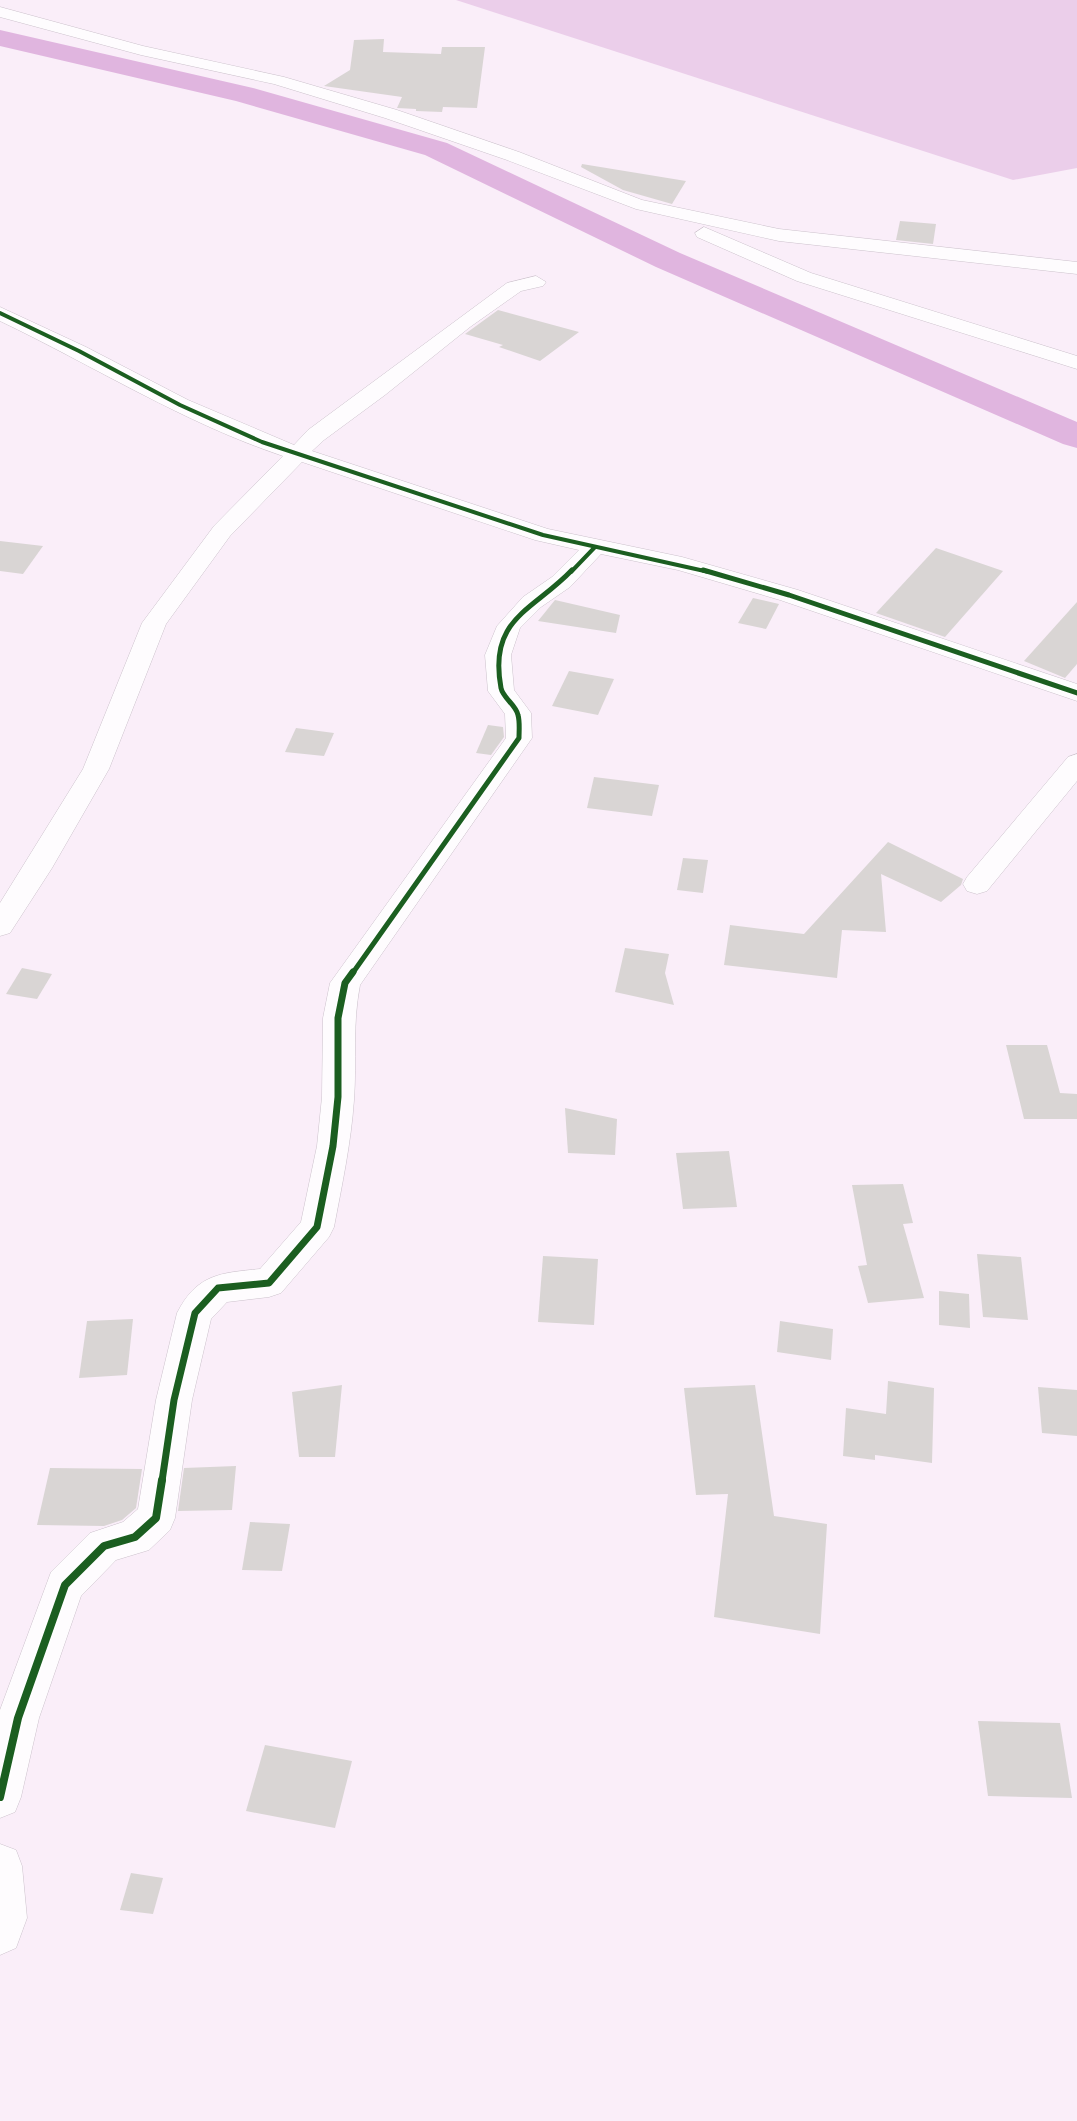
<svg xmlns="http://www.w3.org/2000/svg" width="1077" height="2121" viewBox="0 0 1077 2121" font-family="Raleway,sans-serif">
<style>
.green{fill:#ebceea}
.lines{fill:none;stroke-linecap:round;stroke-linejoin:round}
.river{fill:#e0b5df;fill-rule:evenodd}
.building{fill:#d9d5d4}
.street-casing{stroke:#ccc2cc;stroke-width:1}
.street{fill:#fefcfe;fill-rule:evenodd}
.cycleway-far3-casing{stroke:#fefefe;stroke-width:6}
.cycleway-far2-casing{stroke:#fefefe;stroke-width:8}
.cycleway-far1-casing{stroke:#fefefe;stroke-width:10}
.cycleway-casing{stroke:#fefefe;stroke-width:12}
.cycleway-far3{stroke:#1b5e20;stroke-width:4}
.cycleway-far2{stroke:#1b5e20;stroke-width:5}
.cycleway-far1{stroke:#1b5e20;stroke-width:7}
.cycleway{stroke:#1b5e20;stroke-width:8}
</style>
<rect width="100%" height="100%" fill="#faeef9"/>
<path class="green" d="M456 0H1077V168L1013 180Z"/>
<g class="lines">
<path class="river" d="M0 30 253 88 447 143 680 253 1077 422V448L1063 444 656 267 425 155 236 101 0 46Z"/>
</g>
<g class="building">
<path d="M384 39 383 52 441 54 442 47H485L477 108 443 107 442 112 416 111V109L397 108 402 97 324 86 350 70 354 40Z"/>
<path d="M582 164 686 181 672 204 623 190 581 167Z"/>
<path d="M900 221 936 224 933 244 896 240Z"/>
<path d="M498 310 579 332 540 361 499 347 503 345 465 334Z"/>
<path d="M0 541 43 546 23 574 0 571Z"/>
<path d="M936 548 1003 571 945 637 876 613Z"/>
<path d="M753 598 779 604 766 629 738 623Z"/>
<path d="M555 600 620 615 616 633 538 621Z"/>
<path d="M1077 602V664L1065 678 1024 661Z"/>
<path d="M569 671 614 679 598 715 552 706Z"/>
<path d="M488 725 503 727 504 737 491 755 476 753Z"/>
<path d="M296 728 334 733 324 756 285 752Z"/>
<path d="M594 777 659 785 652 816 587 808Z"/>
<path d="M888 842 963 879 961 885 941 902 881 874 886 932 842 930 837 978 724 965 730 925 804 934Z"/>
<path d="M683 858 708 860 703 893 677 890Z"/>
<path d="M625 948 669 954 665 973 674 1005 615 992Z"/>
<path d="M22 968 52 974 37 999 6 994Z"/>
<path d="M1006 1045H1047L1060 1093 1077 1094V1119H1024Z"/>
<path d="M565 1108 617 1119 615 1155 568 1153Z"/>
<path d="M729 1151 737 1207 683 1209 676 1153Z"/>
<path d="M903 1184 913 1223 903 1224 924 1298 868 1303 858 1266 867 1265 852 1185Z"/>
<path d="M977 1254 1021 1257 1028 1320 983 1317Z"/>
<path d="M543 1256 598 1259 594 1325 538 1322Z"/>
<path d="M939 1291 969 1294 970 1328 939 1325Z"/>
<path d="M133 1319 127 1375 79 1378 87 1321Z"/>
<path d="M780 1321 833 1329 831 1360 777 1352Z"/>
<path d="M888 1381 934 1388 932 1463 875 1455V1460L843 1456 846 1408 886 1414Z"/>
<path d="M342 1385 335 1457H299L292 1392Z"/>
<path d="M755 1385 774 1516 827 1524 820 1634 714 1617 728 1494 696 1495 684 1388Z"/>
<path d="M1038 1387 1077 1390V1436L1042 1433Z"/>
<path d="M236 1466 232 1510 178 1511 184 1468Z"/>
<path d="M50 1468 142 1469 136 1508 122 1520 104 1526 37 1525Z"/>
<path d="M250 1522 290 1524 282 1571 242 1570Z"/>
<path d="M978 1721 1060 1723 1072 1798 988 1796Z"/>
<path d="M265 1745 352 1761 335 1828 246 1811Z"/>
<path d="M131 1873 163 1878 153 1914 120 1910Z"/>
</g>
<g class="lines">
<g class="street-casing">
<g id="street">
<path d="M0 7 143 46 284 77 397 110 519 152 642 200 779 229 1077 262V274L779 241 636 209 507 160 385 118 274 84 141 55 0 17Z"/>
<path d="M704 227 811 273 1077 356V369L797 281 697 237 695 233Z"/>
<path d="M536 276 546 282 543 286 521 291 470 327 385 395 324 440 312 451 548 529 682 557 798 590 1077 684V701L780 600 678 570 601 554 570 587 541 607 520 628 511 655 514 690 531 713 532 738 360 985C352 1027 357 1059 354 1100 351 1143 342 1185 334 1227L329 1237 281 1293 269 1297 227 1302 211 1319 192 1400 175 1518 170 1530 149 1550 116 1560 81 1596 39 1718 21 1797 15 1812 0 1818V1710L51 1572 90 1533 123 1522 138 1509 156 1400 177 1313C197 1274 220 1273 260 1269L301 1222 317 1146 322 1097 323 1018 330 983 506 738 505 714 488 691 485 655 497 626 523 597 552 577 579 550 535 540 302 462 230 536 166 624 109 769 52 868 10 933 0 936V903L83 769 142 623 214 526 283 456C184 423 94 366 0 321V307L86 347 188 400 294 445 308 430 507 283Z"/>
<path d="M1077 754V781L987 891 977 894 967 891 963 884 967 877 1068 757Z"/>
<path d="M0 1844 16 1850 22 1866 27 1918 16 1948 0 1955Z"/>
</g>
</g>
<use href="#street" class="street"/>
<g class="cycleway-far3-casing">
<g id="cycleway-far3">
<path d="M0 313 79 351 180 405 262 442 543 535 709 572"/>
<path d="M571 572 595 547"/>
</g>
</g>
<g class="cycleway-far2-casing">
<g id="cycleway-far2">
<path d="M703 570 789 595 1077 693"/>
<path d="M352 974 519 738C519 731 520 722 518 715 516 705 503 698 501 688 488 618 533 611 572 570"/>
</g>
</g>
<g class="cycleway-far1-casing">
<path id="cycleway-far1" d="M162 1481 174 1400 195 1313 218 1288 269 1283 317 1227 333 1146 338 1097V1018L345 983 353 972"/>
</g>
<g class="cycleway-casing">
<path id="cycleway" d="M0 1797 18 1718 65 1585 104 1546 135 1537 156 1518 162 1480"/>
</g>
<use href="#cycleway-far3" class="cycleway-far3"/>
<use href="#cycleway-far2" class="cycleway-far2"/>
<use href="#cycleway-far1" class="cycleway-far1"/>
<use href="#cycleway" class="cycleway"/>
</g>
</svg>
